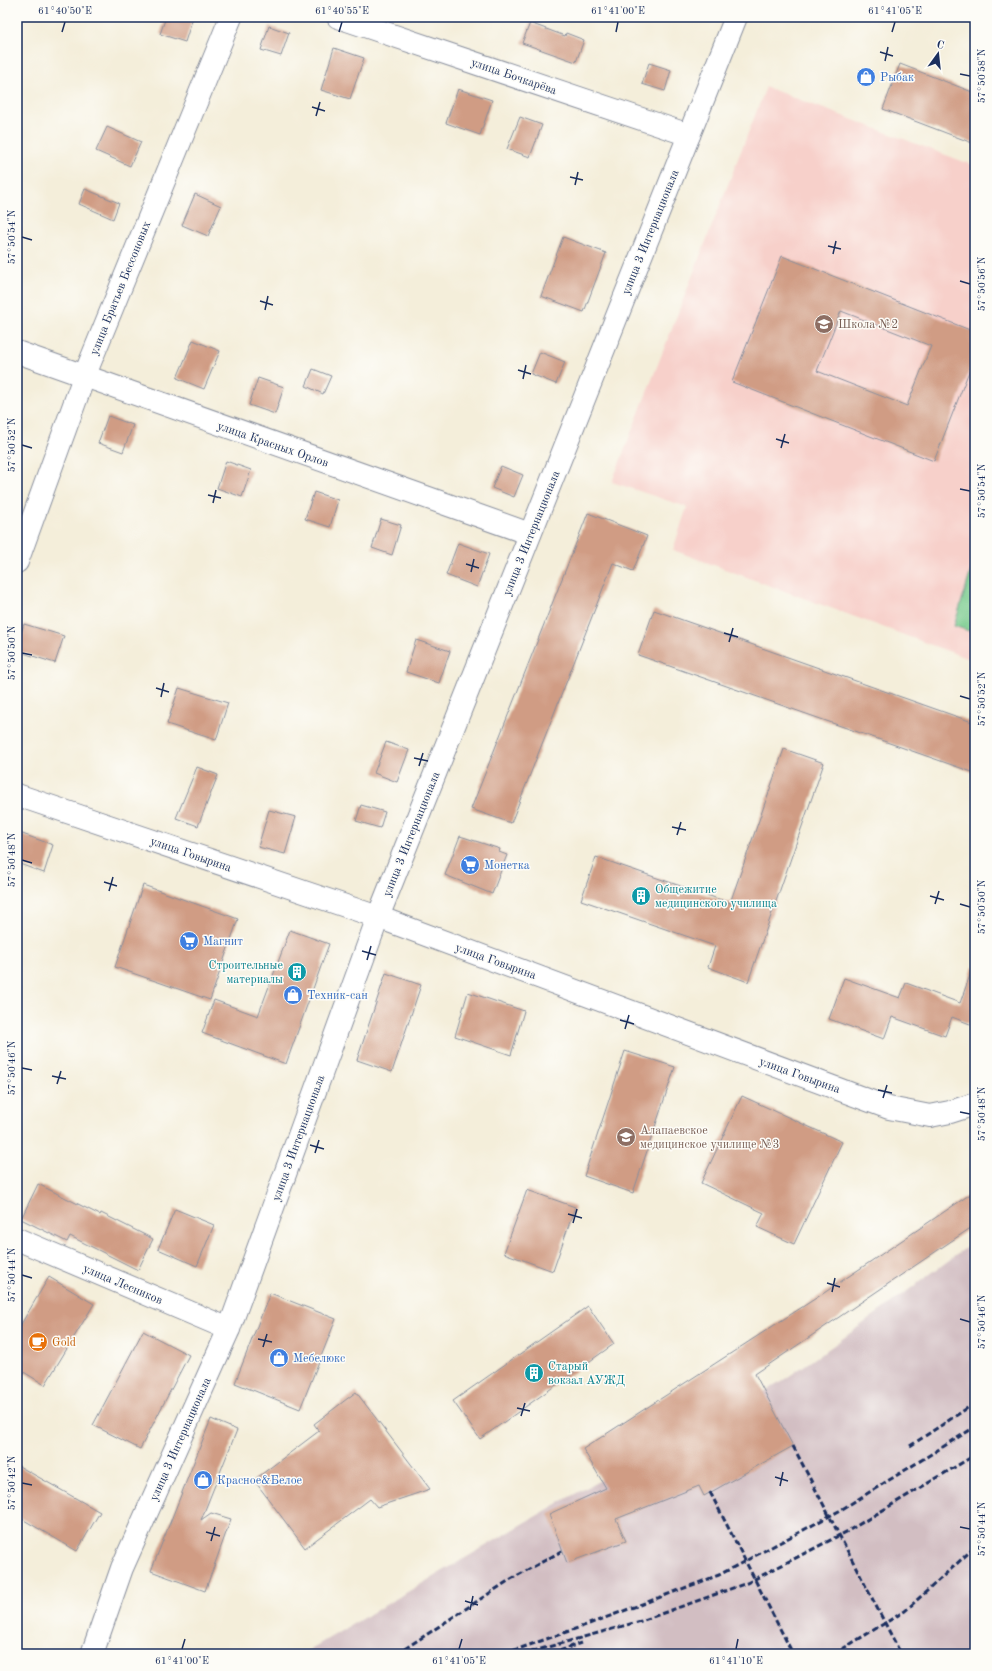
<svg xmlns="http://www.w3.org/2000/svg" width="992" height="1671" viewBox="0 0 992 1671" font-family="'Old Standard TT',serif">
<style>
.built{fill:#f7d0ca}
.industrial{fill:#d2bec2}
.green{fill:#79cb8e;stroke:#4a7d76}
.building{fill:#d09c84;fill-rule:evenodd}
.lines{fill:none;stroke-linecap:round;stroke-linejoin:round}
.minor-casing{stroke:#888e9c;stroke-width:24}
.tertiary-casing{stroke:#888e9c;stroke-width:24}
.secondary-casing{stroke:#888e9c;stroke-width:24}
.minor{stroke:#fff;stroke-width:22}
.tertiary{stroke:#fff;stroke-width:22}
.secondary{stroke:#fff;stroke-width:22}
.rail{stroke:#1b2f5e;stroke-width:3;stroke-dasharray:6 3;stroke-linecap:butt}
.ticks{fill:none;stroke:#1b2f5e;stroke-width:1.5}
.labels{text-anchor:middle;stroke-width:3;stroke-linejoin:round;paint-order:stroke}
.street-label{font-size:12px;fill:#1b2f5e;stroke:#fdfcf7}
.shop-label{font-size:12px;fill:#366cbe;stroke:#fdfcf7;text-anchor:start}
.education-label{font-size:12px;fill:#785e54;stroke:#fdfcf7;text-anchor:start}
.culture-label{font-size:12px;fill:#0d838f;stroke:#fdfcf7;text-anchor:start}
.food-label{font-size:12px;fill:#c56008;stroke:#fdfcf7;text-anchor:start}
.neatline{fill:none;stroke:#1b2f5e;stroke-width:1.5}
.ticks-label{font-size:10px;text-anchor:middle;fill:#1b2f5e}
</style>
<rect width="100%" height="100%" fill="#fdfcf7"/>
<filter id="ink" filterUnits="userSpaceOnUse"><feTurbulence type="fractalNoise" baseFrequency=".025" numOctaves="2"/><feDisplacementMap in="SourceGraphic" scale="8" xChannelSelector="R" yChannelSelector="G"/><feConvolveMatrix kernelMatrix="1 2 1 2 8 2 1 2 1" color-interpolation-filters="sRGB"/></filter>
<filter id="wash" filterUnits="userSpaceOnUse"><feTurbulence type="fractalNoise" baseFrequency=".012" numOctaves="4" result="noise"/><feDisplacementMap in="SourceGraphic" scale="16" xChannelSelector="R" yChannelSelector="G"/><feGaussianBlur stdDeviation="0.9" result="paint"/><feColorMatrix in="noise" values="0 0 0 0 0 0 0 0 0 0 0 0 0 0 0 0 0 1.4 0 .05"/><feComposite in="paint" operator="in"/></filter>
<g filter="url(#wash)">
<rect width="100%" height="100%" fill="#f4eeda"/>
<path class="built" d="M766 87 975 166V661L673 550 687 507 612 482Z"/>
<path class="industrial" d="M975 1241V1654H302L562 1501 778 1384 834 1345Z"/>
<path class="green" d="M975 558V633L954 626Z"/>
<g id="blocks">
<g class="building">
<path d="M166 17H193L185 42 160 34Z"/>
<path d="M530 23 565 36 566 33 584 40 576 62 522 43Z"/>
<path d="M269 26 289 33 281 56 261 50Z"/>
<path d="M334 48 364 58 350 99 321 90Z"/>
<path d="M649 63 671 70 665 91 642 84Z"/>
<path d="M900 64 975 93V144L883 109Z"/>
<path d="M458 89 492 100 480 135 446 123Z"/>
<path d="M520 117 542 125 530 157 507 149Z"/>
<path d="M107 127 141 142 130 166 96 151Z"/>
<path d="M85 189 119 203 113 219 79 204Z"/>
<path d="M195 194 221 206 208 236 182 225Z"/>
<path d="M563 237 606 253 584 312 541 296Z"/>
<path d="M782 256 975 332V356L934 461 732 382ZM841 311 931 346 907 406 817 371Z"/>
<path d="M193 340 220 351 204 389 177 378Z"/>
<path d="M540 352 565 362 556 384 531 374Z"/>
<path d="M313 369 331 376 323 394 306 386Z"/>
<path d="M258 378 284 387 275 414 249 405Z"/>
<path d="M108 416 133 425 123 452 98 443Z"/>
<path d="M226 461 251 470 242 497 217 488Z"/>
<path d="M501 466 523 475 514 497 492 488Z"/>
<path d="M314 492 338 500 330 527 305 519Z"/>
<path d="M588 513 647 536 633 571 613 563 511 823 471 809Z"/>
<path d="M381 519 401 525 392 555 372 548Z"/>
<path d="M458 543 489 554 477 587 446 575Z"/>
<path d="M654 610 975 723V773L638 655Z"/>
<path d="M24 624 64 636 55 663 17 651V646Z"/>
<path d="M416 640 450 651 439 683 406 672Z"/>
<path d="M179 688 228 703 216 740 167 724Z"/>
<path d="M386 742 409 750 397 782 374 773Z"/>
<path d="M784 749 824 763 748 982 708 967 715 946 581 900 596 857 730 903Z"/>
<path d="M197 767 218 775 198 826 176 818Z"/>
<path d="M361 805 385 812 380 828 356 821Z"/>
<path d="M269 810 296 817 285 854 258 847Z"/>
<path d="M17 832 53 845 44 873 17 863Z"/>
<path d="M460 836 500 849 499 852 507 855 492 894 445 875Z"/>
<path d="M143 885 238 919 210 1000 115 967Z"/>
<path d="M290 930 329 944 286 1064 202 1033 214 1000 258 1016Z"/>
<path d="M973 967 975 968V1026L952 1017 945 1036 892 1017 884 1039 829 1019 844 978 900 998 906 983 960 1003Z"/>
<path d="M386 973 421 985 392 1072 357 1060Z"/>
<path d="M468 992 524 1011 511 1055 455 1036Z"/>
<path d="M625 1051 675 1067 633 1193 584 1176Z"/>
<path d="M742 1096 842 1142 794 1244 757 1227 764 1213 701 1183Z"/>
<path d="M38 1184 100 1215 101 1213 153 1239 138 1270 70 1236 67 1242 21 1219Z"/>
<path d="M527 1190 575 1207 553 1271 504 1253Z"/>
<path d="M975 1191V1225L755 1374 793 1446 704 1496 699 1486 616 1519 626 1541 567 1563 549 1514 606 1488 583 1449 824 1293Z"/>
<path d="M175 1209 214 1225 197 1266 158 1249Z"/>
<path d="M49 1277 94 1304 45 1385 17 1368V1331Z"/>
<path d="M270 1293 336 1319 300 1409 235 1383Z"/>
<path d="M588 1306 614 1344 480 1439 453 1401Z"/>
<path d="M143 1331 189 1355 140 1449 93 1425Z"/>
<path d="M356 1392 430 1489 377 1507 370 1499 305 1548 254 1480 319 1431 314 1424Z"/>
<path d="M211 1419 237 1430 201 1520 211 1513 231 1519 205 1591 151 1571Z"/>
<path d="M17 1465 100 1512 77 1551 17 1516Z"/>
</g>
</g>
</g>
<g filter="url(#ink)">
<use href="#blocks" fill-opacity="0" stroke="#888e9c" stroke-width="1"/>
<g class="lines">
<g class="minor-casing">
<g id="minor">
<path d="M17 352 530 534"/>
<path d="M17 562 84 377 231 17"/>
<path d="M17 795 378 917 889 1108 930 1116 950 1112 975 1104"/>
</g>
</g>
<g class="tertiary-casing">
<g id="tertiary">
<path d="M338 17 689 135"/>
<path d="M17 1239 229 1329"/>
</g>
</g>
<g class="secondary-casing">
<path id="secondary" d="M92 1654 122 1568 229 1329 378 917 736 17"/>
</g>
<use href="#minor" class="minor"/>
<use href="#tertiary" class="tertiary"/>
<use href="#secondary" class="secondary"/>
<g class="rail">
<path d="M793 1446 901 1654"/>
<path d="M910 1446 975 1403"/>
<path d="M710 1492 793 1654"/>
<path d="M397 1654 511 1579 562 1551"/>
<path d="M504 1654 589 1624 719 1575 839 1511 975 1427"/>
<path d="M523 1654 641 1621 747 1583 848 1531 975 1455"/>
<path d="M551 1654 581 1643"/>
<path d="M834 1654 905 1611 975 1547"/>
</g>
</g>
</g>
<path class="ticks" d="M62 32 65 22M339 32 342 22M616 32 618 22M892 32 895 22M880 52 893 56M885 61 888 47M960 74 970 76M312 107 325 111M316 116 320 102M570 177 583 180M575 185 578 172M22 237 32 240M828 246 841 249M833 254 836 241M960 281 970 284M260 301 273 305M265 310 268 296M518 370 531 374M523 379 526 365M776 439 789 443M22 445 32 448M781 448 785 434M960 489 970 491M208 495 221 498M213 503 216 490M466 564 479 568M471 572 474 559M724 633 738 637M729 642 733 628M22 653 32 655M156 688 169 692M960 696 970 699M161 697 164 683M414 758 428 761M419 766 423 753M672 827 686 830M677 835 681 822M22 860 32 863M104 882 117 886M109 891 113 877M930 896 944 900M935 904 939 891M960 904 970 907M362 951 376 955M367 960 371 946M620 1020 634 1024M625 1029 629 1015M22 1068 32 1070M52 1076 66 1079M57 1084 61 1071M878 1090 892 1093M883 1098 887 1085M960 1112 970 1114M310 1145 324 1149M315 1153 319 1140M568 1214 582 1218M573 1223 577 1209M22 1275 32 1278M827 1283 840 1287M832 1292 835 1278M960 1319 970 1322M258 1339 272 1342M263 1347 267 1334M517 1408 530 1411M521 1416 525 1403M775 1477 788 1481M22 1483 32 1485M780 1486 783 1472M960 1527 970 1529M206 1532 220 1536M211 1541 215 1527M465 1601 478 1605M470 1610 473 1596M182 1649 185 1639M459 1649 462 1639M736 1649 738 1639"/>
<defs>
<g id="shop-disc" transform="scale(1)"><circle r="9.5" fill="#3f7fe0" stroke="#fdfcf7"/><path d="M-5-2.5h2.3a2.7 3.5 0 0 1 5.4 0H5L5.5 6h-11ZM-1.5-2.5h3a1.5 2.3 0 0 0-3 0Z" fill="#fff"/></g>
<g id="school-disc" transform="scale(1)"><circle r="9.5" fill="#8d6e63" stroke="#fdfcf7"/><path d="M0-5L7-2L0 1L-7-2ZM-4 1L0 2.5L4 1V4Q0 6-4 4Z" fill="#fff"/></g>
<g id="supermarket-disc" transform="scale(1)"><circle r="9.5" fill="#3f7fe0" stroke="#fdfcf7"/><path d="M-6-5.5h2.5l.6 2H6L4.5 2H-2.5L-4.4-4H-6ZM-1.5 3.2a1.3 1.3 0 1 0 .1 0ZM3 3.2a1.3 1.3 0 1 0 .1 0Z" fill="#fff"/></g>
<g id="building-disc" transform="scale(1)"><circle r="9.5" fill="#0f9aa8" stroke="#fdfcf7"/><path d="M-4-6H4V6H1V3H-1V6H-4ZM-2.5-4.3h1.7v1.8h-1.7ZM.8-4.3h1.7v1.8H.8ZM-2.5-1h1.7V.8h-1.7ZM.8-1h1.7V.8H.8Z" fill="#fff"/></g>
<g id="university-disc" transform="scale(1)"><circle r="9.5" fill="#8d6e63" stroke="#fdfcf7"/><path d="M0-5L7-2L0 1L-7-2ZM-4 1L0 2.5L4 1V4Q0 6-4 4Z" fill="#fff"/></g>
<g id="cafe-disc" transform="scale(1)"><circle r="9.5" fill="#e8710a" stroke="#fdfcf7"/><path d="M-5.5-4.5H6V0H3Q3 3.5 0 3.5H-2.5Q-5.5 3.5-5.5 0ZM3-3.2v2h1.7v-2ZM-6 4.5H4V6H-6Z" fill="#fff"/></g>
</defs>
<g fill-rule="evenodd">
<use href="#shop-disc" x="866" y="77"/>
<use href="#school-disc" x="824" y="324"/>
<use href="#supermarket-disc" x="470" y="865"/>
<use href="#building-disc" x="641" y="896"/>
<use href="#supermarket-disc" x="189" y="941"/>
<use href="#building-disc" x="297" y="972"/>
<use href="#shop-disc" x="293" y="995"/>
<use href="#university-disc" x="626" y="1137"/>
<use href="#cafe-disc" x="38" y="1342"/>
<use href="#shop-disc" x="279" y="1358"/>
<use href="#building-disc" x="534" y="1373"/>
<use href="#shop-disc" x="203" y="1480"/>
</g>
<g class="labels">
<g class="street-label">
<text transform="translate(514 76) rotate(19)" y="4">улица Бочкарёва</text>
<text transform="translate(650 232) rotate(-68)" y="4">улица 3 Интернационала</text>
<text transform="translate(120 288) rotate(-68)" y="4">улица Братьев Бессоновых</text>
<text transform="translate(273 444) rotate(19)" y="4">улица Красных Орлов</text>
<text transform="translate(531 533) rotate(-68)" y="4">улица 3 Интернационала</text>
<text transform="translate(411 834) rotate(-68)" y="4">улица 3 Интернационала</text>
<text transform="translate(191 854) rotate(19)" y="4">улица Говырина</text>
<text transform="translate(496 961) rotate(20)" y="4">улица Говырина</text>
<text transform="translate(800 1075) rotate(20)" y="4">улица Говырина</text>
<text transform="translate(298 1138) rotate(-70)" y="4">улица 3 Интернационала</text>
<text transform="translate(123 1284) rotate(23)" y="4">улица Лесников</text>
<text transform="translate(180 1439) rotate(-66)" y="4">улица 3 Интернационала</text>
</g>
<g class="shop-label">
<text x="880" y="81">Рыбак</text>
<text x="484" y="869">Монетка</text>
<text x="203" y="945">Магнит</text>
<text x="307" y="999">Техник-сан</text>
<text x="293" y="1362">Мебелюкс</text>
<text x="217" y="1484">Красное&amp;Белое</text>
</g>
<g class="education-label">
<text x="838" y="328">Школа №2</text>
<text x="640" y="1134">Алапаевское<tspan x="640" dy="14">медицинское училище №3</tspan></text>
</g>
<g class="culture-label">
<text x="655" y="893">Общежитие<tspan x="655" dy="14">медицинского училища</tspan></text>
<text x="283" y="969" text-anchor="end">Строительные<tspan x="283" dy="14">материалы</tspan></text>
<text x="548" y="1370">Старый<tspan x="548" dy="14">вокзал АУЖД</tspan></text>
</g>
<g class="food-label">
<text x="52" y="1346">Gold</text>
</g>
</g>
<rect width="992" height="1671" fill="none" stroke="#fdfcf7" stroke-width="44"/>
<g transform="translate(938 54) rotate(15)" stroke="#fdfcf7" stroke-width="3" paint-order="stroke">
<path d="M0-3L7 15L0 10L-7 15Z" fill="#1b2f5e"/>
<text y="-6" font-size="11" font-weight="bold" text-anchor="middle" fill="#1b2f5e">С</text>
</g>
<rect x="22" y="22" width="948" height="1627" class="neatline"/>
<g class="ticks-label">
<text x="65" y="14">61°40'50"E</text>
<text x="342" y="14">61°40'55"E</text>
<text x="618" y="14">61°41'00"E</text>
<text x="895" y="14">61°41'05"E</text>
<text transform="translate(981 76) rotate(-90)" y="4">57°50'58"N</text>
<text transform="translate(11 237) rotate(-90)" y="4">57°50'54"N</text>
<text transform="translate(981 284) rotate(-90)" y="4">57°50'56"N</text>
<text transform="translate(11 445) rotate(-90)" y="4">57°50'52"N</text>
<text transform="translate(981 491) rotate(-90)" y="4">57°50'54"N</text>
<text transform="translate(11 653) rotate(-90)" y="4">57°50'50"N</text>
<text transform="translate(981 699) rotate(-90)" y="4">57°50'52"N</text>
<text transform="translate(11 860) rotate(-90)" y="4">57°50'48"N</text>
<text transform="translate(981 907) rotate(-90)" y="4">57°50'50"N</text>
<text transform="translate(11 1068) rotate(-90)" y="4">57°50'46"N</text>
<text transform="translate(981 1114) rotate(-90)" y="4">57°50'48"N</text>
<text transform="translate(11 1275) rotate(-90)" y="4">57°50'44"N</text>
<text transform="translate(981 1322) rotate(-90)" y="4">57°50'46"N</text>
<text transform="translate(11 1483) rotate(-90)" y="4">57°50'42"N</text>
<text transform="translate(981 1529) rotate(-90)" y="4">57°50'44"N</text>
<text x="182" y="1664">61°41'00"E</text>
<text x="459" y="1664">61°41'05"E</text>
<text x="736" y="1664">61°41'10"E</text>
</g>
</svg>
